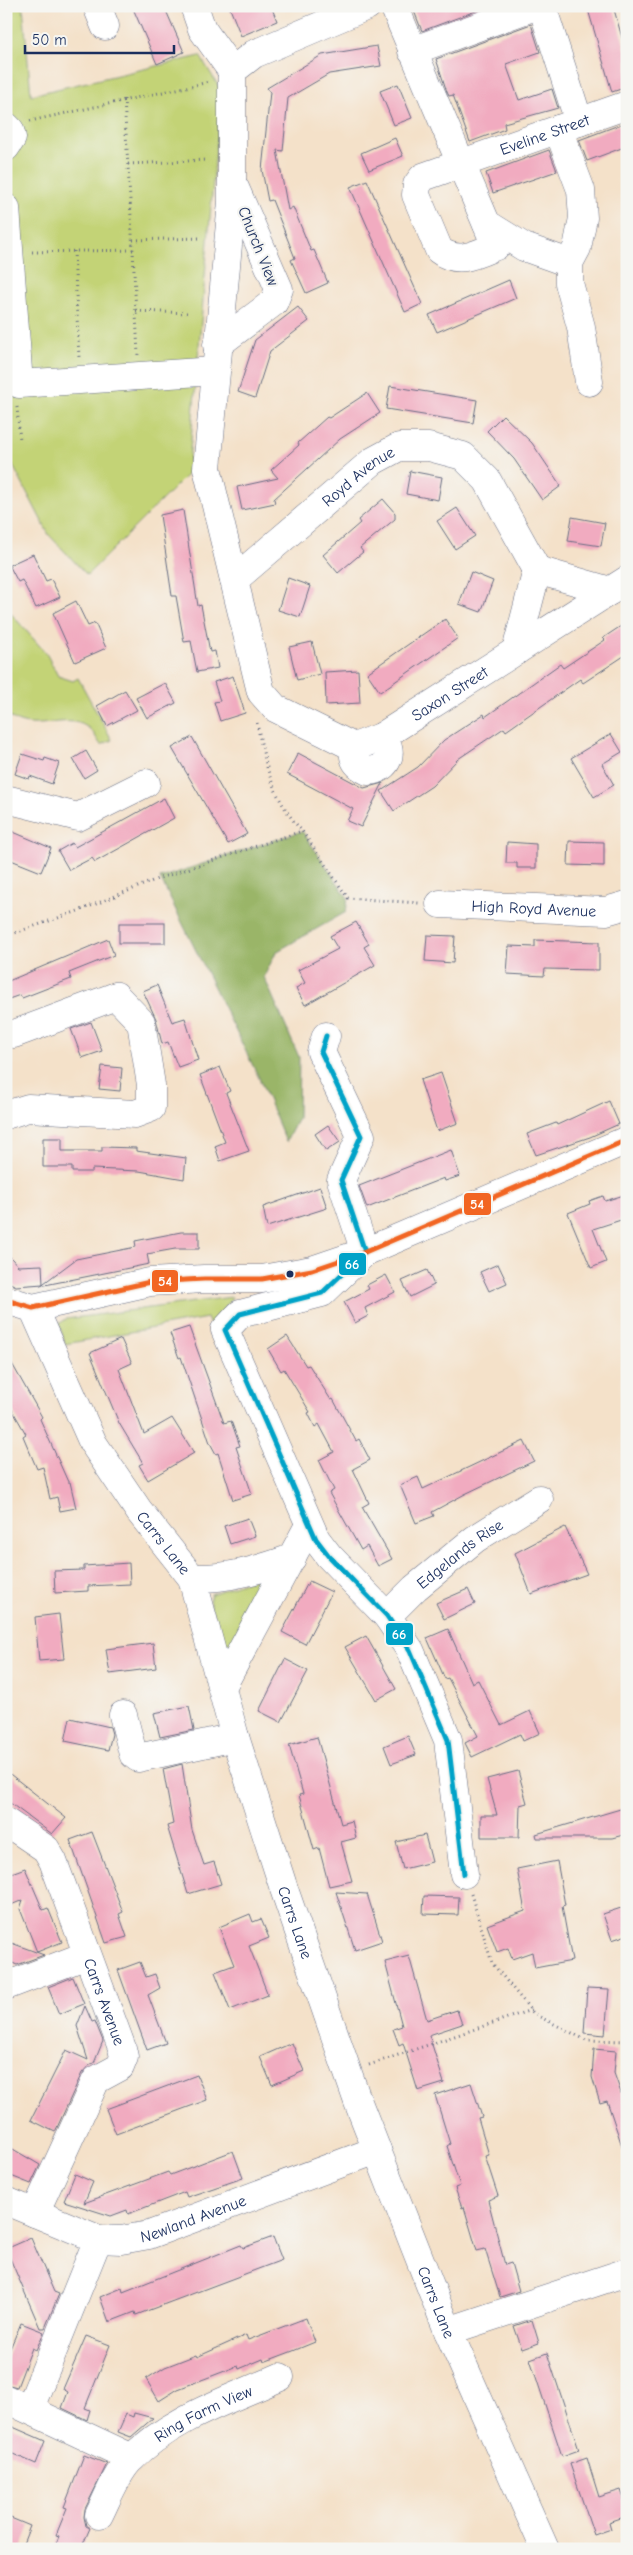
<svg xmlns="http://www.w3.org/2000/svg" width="633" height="2555" viewBox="0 0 633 2555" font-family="'Comic Neue',sans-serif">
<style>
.green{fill:#c3d376;stroke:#6f816a}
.forest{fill:#9ab567;stroke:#5a7262}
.building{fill:#f1abc0}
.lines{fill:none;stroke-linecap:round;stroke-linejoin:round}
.minor-casing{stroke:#676d83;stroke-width:29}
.path{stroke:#676d83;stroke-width:3;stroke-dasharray:1 4;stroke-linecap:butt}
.minor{stroke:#fff;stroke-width:28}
.bus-1-casing{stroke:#f6f6f2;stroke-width:9}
.bus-2-casing{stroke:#f6f6f2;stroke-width:9}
.bus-1{stroke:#01a3c8;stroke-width:5}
.bus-2{stroke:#f26522;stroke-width:5}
.bus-dot{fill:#1b2f5e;stroke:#f6f6f2;stroke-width:2}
.labels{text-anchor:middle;stroke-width:4.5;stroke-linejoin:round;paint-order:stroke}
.street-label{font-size:16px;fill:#1b2f5e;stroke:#f6f6f2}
.line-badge{stroke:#f6f6f2;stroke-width:2}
.badge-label{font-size:14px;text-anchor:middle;font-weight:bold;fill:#fff}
</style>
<rect width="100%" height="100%" fill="#f6f6f2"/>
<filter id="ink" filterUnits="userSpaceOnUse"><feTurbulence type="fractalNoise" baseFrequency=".02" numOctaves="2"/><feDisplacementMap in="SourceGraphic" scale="10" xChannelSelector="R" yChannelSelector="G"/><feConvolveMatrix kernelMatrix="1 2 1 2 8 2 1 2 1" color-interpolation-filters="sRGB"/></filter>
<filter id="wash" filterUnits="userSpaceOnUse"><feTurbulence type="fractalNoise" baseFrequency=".0096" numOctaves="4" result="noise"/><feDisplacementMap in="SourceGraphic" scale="20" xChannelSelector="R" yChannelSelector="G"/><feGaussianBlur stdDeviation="1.12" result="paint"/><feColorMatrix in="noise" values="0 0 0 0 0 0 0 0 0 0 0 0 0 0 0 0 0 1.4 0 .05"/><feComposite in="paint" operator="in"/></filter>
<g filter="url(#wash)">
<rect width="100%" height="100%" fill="#f4e1c9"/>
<g class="green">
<path d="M6 6H23L31 95 200 56 221 90 188 474 87 575 49 535 8 456H6Z"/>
<path d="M6 608 46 653 58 676 73 681 78 678 112 740 101 745C97 740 93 730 87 727 65 711 29 738 6 713Z"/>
<path d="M232 1297 219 1320 214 1335 207 1318 65 1344 59 1324 66 1319Z"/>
<path d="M273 1572 234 1644 227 1645 222 1643 209 1601 211 1594Z"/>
</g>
<path class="forest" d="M302 831 348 898 346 912 276 952 264 977 299 1057 298 1118 286 1142 259 1078 160 878Z"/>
<g id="blocks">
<g class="building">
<path d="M132 6H164L184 52 157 64Z"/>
<path d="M229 6H271L277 21 241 36Z"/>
<path d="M412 6H489L422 31Z"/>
<path d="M587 6H613L627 55V87L612 92Z"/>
<path d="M531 24 540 52 506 64 519 100 552 89 558 108 504 123 505 129 470 142 453 95 449 96 447 92 436 59Z"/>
<path d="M377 46 381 66 329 74 288 98 283 151 277 150 288 210 293 207 311 251 314 250 328 283 306 293 291 260 295 258 272 200 268 201 262 170 270 92 267 88 322 55Z"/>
<path d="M398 84 412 118 394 125 380 91Z"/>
<path d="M627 122V146L587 161 579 140Z"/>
<path d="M395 138 403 156 369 170 361 153Z"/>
<path d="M549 150 557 171 493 193 486 173Z"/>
<path d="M367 180 422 304 405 312 350 187Z"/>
<path d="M509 280 516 298 437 332 429 315Z"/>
<path d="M298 307 309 321 270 351 255 398 238 392 255 340Z"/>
<path d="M390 386 477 400 473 423 386 409Z"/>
<path d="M367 393 380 413 340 439 274 499 275 503 242 510 237 487 278 478 271 470 299 445 298 443 327 417 329 418Z"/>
<path d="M503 415 532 443 561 486 542 500 514 459 487 431Z"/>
<path d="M410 471 442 477 438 500 406 494Z"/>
<path d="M383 499 395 513V519L360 548 363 552 338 573 323 555 360 523 358 520Z"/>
<path d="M457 508 475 536 455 549 437 521Z"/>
<path d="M183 510 198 606 201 605 210 652 215 651 218 668 197 672 191 641 184 642 176 596H172L160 515Z"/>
<path d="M572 517 605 523 601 546 568 541Z"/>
<path d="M33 554 46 581 51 579 60 597 36 608 22 580 18 582 9 565Z"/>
<path d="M471 572 493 581 481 612 459 604Z"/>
<path d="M288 578 310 586 300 617 278 610Z"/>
<path d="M76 601 88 626 95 623 106 648 75 662 53 613Z"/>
<path d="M445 619 458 638 380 692 367 673Z"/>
<path d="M627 622V654L583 683 580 679 506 731 504 728 458 759 432 786 394 811 381 791 418 767 444 740 484 714 485 717 560 664 563 668 605 640 603 638Z"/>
<path d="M312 642 320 674 297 680 289 647Z"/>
<path d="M358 670 360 703 326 705 325 672Z"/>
<path d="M233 676 245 713 220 721 214 702 220 701 214 682Z"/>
<path d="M165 683 176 703 147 718 136 698Z"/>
<path d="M125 690 137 710 107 726 97 706Z"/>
<path d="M611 734 622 752 602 764 614 785 594 797 571 758Z"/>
<path d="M192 737 247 834 228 844 172 748Z"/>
<path d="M86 751 97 770 84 778 73 759Z"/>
<path d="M298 753 364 788 383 783 361 827 347 821 353 809 287 774Z"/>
<path d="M22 754 44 761 45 758 59 763 52 784 30 776 29 779 15 774Z"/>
<path d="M164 798 174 818 95 862 92 858 69 870 58 851 72 843 75 847Z"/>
<path d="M11 831 51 848 41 872 6 858V845Z"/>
<path d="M569 841 604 842V866L568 865Z"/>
<path d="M507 842 536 844V868H517V863H506Z"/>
<path d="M356 922 369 944 364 947 375 965 305 1005 296 988 305 983 298 970 338 949 330 936Z"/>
<rect x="119" y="923" width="46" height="20"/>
<path d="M427 935 455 936 453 963 425 961Z"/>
<path d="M108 939 114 955 69 973 71 979 22 998 20 995 6 1000V982Z"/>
<path d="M535 940 599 942V970L545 969 544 976 507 974 509 946 535 947Z"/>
<path d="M157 985 172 1022 185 1018 198 1060 178 1067 168 1042 162 1044 156 1019 143 991Z"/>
<path d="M91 1022 102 1051 82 1058 71 1029Z"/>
<path d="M102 1066 122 1068 120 1091 99 1089Z"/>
<path d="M220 1067 230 1091 226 1093 249 1151 220 1161 215 1146 225 1142 200 1075Z"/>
<path d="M441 1073 458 1123 437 1131 420 1080Z"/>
<path d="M609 1101 619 1124 590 1137 536 1155 527 1134 556 1123 557 1125Z"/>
<path d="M328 1125 340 1142 326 1151 315 1134Z"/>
<path d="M43 1138H62V1151H102V1147L136 1148V1151L186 1158 184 1179 139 1171 92 1169V1172H72V1167H43Z"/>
<path d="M451 1150 460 1176 445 1181 444 1178 367 1208 359 1186Z"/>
<path d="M320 1187 327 1208 267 1227 263 1207Z"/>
<path d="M627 1194V1218L593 1229 606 1262 591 1268 568 1213 590 1204 589 1201 603 1196 605 1201Z"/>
<path d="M181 1232H199V1249H175L147 1254 149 1264 40 1286 76 1259 136 1247 135 1241Z"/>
<path d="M6 1252 18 1266 42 1265 43 1284 16 1286 6 1281Z"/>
<path d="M498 1264 507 1283 489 1291 480 1272Z"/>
<path d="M427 1270 434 1285 410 1297 402 1281Z"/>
<path d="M386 1275 395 1292 365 1308 368 1316 355 1323 344 1302 369 1289 367 1285Z"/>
<path d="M189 1327 224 1423 231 1421 240 1446 236 1447 252 1494 233 1500 218 1453 216 1454 210 1443 181 1357 179 1358 170 1333Z"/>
<path d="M287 1336 306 1366 309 1365 331 1400 333 1399 356 1441 359 1439 370 1460 353 1469 369 1503 362 1507 392 1559 378 1566 367 1546 361 1550 329 1493 334 1490 319 1460 334 1452 319 1424 315 1427 308 1413 310 1412 284 1369 281 1371 268 1349Z"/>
<path d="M121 1339 132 1363 119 1369 144 1434 172 1418 194 1453 148 1480 139 1465 143 1463 119 1423 90 1353Z"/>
<path d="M6 1353 42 1417 40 1419 68 1482H70L76 1508 60 1511 57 1497 50 1499 43 1467 37 1469 23 1436 26 1434 6 1399Z"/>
<path d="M524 1441 534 1461 465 1494 432 1512 434 1516 416 1523 400 1485 418 1477 423 1489Z"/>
<path d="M248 1518 255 1536 230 1544 224 1526Z"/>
<path d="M565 1527 587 1574 531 1594 515 1553Z"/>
<path d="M129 1563 130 1584 88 1586V1591L55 1593 54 1571 84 1570V1566Z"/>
<path d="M309 1581 332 1592 305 1644 282 1632Z"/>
<path d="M468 1589 475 1604 444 1619 436 1603Z"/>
<path d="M59 1614 64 1659 39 1661 35 1617Z"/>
<path d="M448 1629 472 1683 478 1680 501 1725 530 1711 540 1733 523 1741 520 1734 472 1757 465 1743 478 1736 448 1678 445 1679 427 1638Z"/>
<path d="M366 1636 396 1689 376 1700 345 1647Z"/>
<path d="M153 1643 156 1668 110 1674 106 1649Z"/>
<path d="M285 1659 308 1671 281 1722 259 1711Z"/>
<path d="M189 1706 194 1730 160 1737 154 1713Z"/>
<path d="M70 1718 110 1727 112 1734 108 1750 65 1741Z"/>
<path d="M408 1736 416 1755 391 1764 384 1746Z"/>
<path d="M317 1737 341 1824 352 1821 356 1838 341 1842 352 1881 329 1886 319 1848 314 1850 299 1795 303 1794 289 1745Z"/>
<path d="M182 1764 192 1830 204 1865 214 1862 221 1884 188 1894 167 1826 173 1824 163 1769Z"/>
<path d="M6 1771 66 1818 52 1834 6 1800Z"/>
<path d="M518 1771 527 1803 520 1805 519 1837H481V1815H497L487 1779Z"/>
<path d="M627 1807V1834L612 1838H537L536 1834Z"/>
<path d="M92 1832 123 1912 119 1914 127 1937 106 1943 70 1840Z"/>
<path d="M425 1835 432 1862 403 1869 396 1842Z"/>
<path d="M557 1861 565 1905 562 1906 572 1961 535 1968 532 1952 512 1959 508 1948 497 1952 487 1925 525 1911 517 1869Z"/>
<path d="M25 1868 43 1910 48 1908 62 1942 37 1952 20 1909 23 1900 6 1907V1875Z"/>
<path d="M336 1892 367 1894 382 1941 355 1950Z"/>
<path d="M424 1896 459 1897 458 1915 423 1914Z"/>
<path d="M627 1906V1935L612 1940 603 1914Z"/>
<path d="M250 1914 253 1922 261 1919 269 1938 249 1946 268 1995 230 2010 215 1972 234 1965 219 1927Z"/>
<path d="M6 1941 44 1955 17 1965 6 1960Z"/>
<path d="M409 1956 427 2020 457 2010 462 2024 429 2035 444 2083 418 2091 403 2043 399 2045 393 2029 402 2026 385 1962Z"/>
<path d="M140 1962 146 1977 155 1974 160 1988 148 1995 166 2043 147 2050 118 1970Z"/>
<path d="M73 1977 84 2004 59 2014 48 1987Z"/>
<path d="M587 1988 609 1989 605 2035 584 2033Z"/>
<path d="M85 2006 92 2022 95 2021 103 2041 94 2063 90 2064 82 2073 55 2132 31 2120 66 2050 88 2060 77 2026Z"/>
<path d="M292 2043 304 2071 272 2085 260 2057Z"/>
<path d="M594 2049 616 2051 614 2073 627 2110V2152H624L607 2101 600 2103 592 2077Z"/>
<path d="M197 2075 207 2100 116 2134 106 2109Z"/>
<path d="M471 2083 482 2117 478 2118 489 2155 485 2156 498 2196 488 2200 505 2265 511 2263 519 2291 500 2297 485 2249 477 2251 464 2207 462 2208 455 2188 460 2186 447 2146 450 2144 435 2095Z"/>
<path d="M6 2145 40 2165 31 2184 6 2174Z"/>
<path d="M233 2151 243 2178 187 2197 185 2192 128 2214 127 2210 111 2216 64 2201 75 2174 93 2182 84 2203 168 2172 170 2175Z"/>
<path d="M273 2237 282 2260 136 2315 135 2312 109 2322 100 2297 122 2288 123 2292 241 2245 243 2248Z"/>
<path d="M31 2238 54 2292 59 2294 45 2328H40L6 2249Z"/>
<path d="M306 2318 315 2342 293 2351 264 2362 263 2359 239 2369 238 2366 178 2389 159 2401 146 2379 165 2367 196 2355 197 2357 246 2335 248 2340Z"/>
<path d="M532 2320 539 2343 522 2349 514 2326Z"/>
<path d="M21 2323 44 2332 36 2350 32 2348 17 2387 6 2384V2358Z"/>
<path d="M86 2336 110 2345 85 2408 90 2410 87 2420 62 2408 68 2392 63 2389Z"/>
<path d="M547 2353 579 2450 562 2456 530 2359Z"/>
<path d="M134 2413 153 2418 131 2437 118 2432 126 2414 133 2417Z"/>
<path d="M6 2424 45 2441 36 2464 6 2451Z"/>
<path d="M84 2455 107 2464 85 2509 84 2517 86 2526 90 2528 81 2549H54L59 2536 56 2535 67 2508 64 2507Z"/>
<path d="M587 2458 599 2497 621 2490 627 2508V2516L609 2522 611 2529 594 2535 570 2464Z"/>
<path d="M6 2516 30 2526 21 2549 6 2544Z"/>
</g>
</g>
</g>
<g filter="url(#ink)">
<use href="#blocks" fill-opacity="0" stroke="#676d83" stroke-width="1"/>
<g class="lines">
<g class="minor-casing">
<g id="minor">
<path d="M97 6 105 26"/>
<path d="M194 6 202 29 232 71"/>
<path id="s1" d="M394 6 496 246C477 254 458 265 439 250L416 195 417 185 423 177 627 105"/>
<path d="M542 6 579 122"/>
<path d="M412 51 535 6"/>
<path id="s2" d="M232 71V202L207 468 261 692 275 708 354 747 381 737 627 580"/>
<path d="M232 71 254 54 367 6"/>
<path d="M6 126 10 130 12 138 6 147"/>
<path d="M558 129 581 190 583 218 577 248 569 263V283L581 327 589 382"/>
<path d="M6 208 19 384 215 371"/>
<path d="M487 224 524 247 569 263"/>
<path d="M217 345 274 302 279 289 235 188"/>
<path d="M537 570 610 591"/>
<path id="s3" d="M234 580 373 461 399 447H429L463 456 487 480 537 570"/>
<path d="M516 651 537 570"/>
<path d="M354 747C352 759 357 766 368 771 388 770 396 751 381 737"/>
<path d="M6 799 78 817 146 783"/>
<path id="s4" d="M440 904 606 911 627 905"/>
<path d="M326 1036 321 1052 361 1136 341 1180 365 1252 322 1293 240 1314 225 1330 316 1539 329 1556 387 1616 410 1650 448 1740 464 1874"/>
<path d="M6 1115 28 1108 135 1114 151 1108V1085L141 1022 116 996 14 1034"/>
<path d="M6 1300 33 1308 150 1282 204 1279H262L312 1270 365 1252 627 1140"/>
<path id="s5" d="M33 1308 93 1443 139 1511 192 1578 235 1737 284 1889 358 2102 448 2331 545 2549"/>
<path d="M192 1578C227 1579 259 1570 292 1558"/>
<path id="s6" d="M387 1616 415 1588 475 1539 539 1499"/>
<path d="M222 1687 309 1525"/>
<path d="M123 1715 133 1754 138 1758 235 1737"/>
<path id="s7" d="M6 1822 46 1849 53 1861 122 2048 124 2057 120 2067 96 2080 35 2213"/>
<path d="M6 1986 87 1955"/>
<path id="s8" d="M6 2201 98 2239 121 2240 149 2235 377 2150"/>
<path d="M448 2331 627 2272"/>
<path d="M6 2399 132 2458"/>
<path d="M30 2408 98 2239"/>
<path id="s9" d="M99 2515C108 2497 116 2475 129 2461 169 2419 229 2400 280 2377"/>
</g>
</g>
<g class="path">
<path d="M124 99 133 250"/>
<path d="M30 121 209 82"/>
<path d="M128 164 206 160"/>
<path d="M133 240 200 238"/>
<path d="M74 251 79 358"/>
<path d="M32 252 133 250 138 355"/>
<path d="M136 311 189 313"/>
<path d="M17 407 20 440"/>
<path d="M257 723C265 765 272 797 302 831"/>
<path d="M6 936 81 910 160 878 302 831 348 898 419 903"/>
<path d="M471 1894 492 1963 534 2014 586 2040 627 2041"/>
<path d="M369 2065 531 2010"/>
</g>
<use href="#minor" class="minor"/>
<g class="bus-1-casing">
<path id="bus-1" d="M326 1036 321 1052 361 1136 341 1180 365 1252 322 1293 240 1314 225 1330 316 1539 329 1556 387 1616 410 1650 448 1740 464 1874"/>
</g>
<g class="bus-2-casing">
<path id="bus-2" d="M6 1300 33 1308 150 1282 204 1279H262L312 1270 365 1252 627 1140"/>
</g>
<use href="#bus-1" class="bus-1"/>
<use href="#bus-2" class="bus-2"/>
</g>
</g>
<circle class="bus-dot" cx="290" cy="1274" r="4.5"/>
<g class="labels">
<g class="street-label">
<text dy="6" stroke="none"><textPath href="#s1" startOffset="530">Eveline Street</textPath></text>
<text transform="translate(259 246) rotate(68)" y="6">Church View</text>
<text dy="6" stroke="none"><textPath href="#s3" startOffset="162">Royd Avenue</textPath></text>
<text dy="6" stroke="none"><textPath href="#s2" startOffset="848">Saxon Street</textPath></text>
<text dy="6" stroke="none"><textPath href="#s4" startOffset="94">High Royd Avenue</textPath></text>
<text dy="6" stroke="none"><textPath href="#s5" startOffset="270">Carrs Lane</textPath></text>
<text dy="6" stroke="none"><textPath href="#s6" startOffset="96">Edgelands Rise</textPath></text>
<text dy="6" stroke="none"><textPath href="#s5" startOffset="675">Carrs Lane</textPath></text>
<text dy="6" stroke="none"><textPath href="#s7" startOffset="212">Carrs Avenue</textPath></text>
<text dy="6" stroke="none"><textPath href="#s8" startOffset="198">Newland Avenue</textPath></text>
<text dy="6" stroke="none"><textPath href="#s5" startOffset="1080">Carrs Lane</textPath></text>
<text dy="6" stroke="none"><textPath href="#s9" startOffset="151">Ring Farm View</textPath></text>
</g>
</g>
<g class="line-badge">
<rect x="463" y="1192" width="29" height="24" rx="5" fill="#f26522"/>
<rect x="338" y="1252" width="29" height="24" rx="5" fill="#01a3c8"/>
<rect x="151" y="1269" width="28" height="24" rx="5" fill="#f26522"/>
<rect x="385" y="1622" width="29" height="24" rx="5" fill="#01a3c8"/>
</g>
<g class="badge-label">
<text x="477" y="1209">54</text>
<text x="352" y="1269">66</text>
<text x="165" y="1286">54</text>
<text x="399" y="1639">66</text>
</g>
<rect width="633" height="2555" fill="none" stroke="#f6f6f2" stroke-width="25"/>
<path d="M25 45v8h149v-8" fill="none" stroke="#1b2f5e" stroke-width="2.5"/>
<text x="32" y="45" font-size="15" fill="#1b2f5e" stroke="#f6f6f2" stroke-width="4" paint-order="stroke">50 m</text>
</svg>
